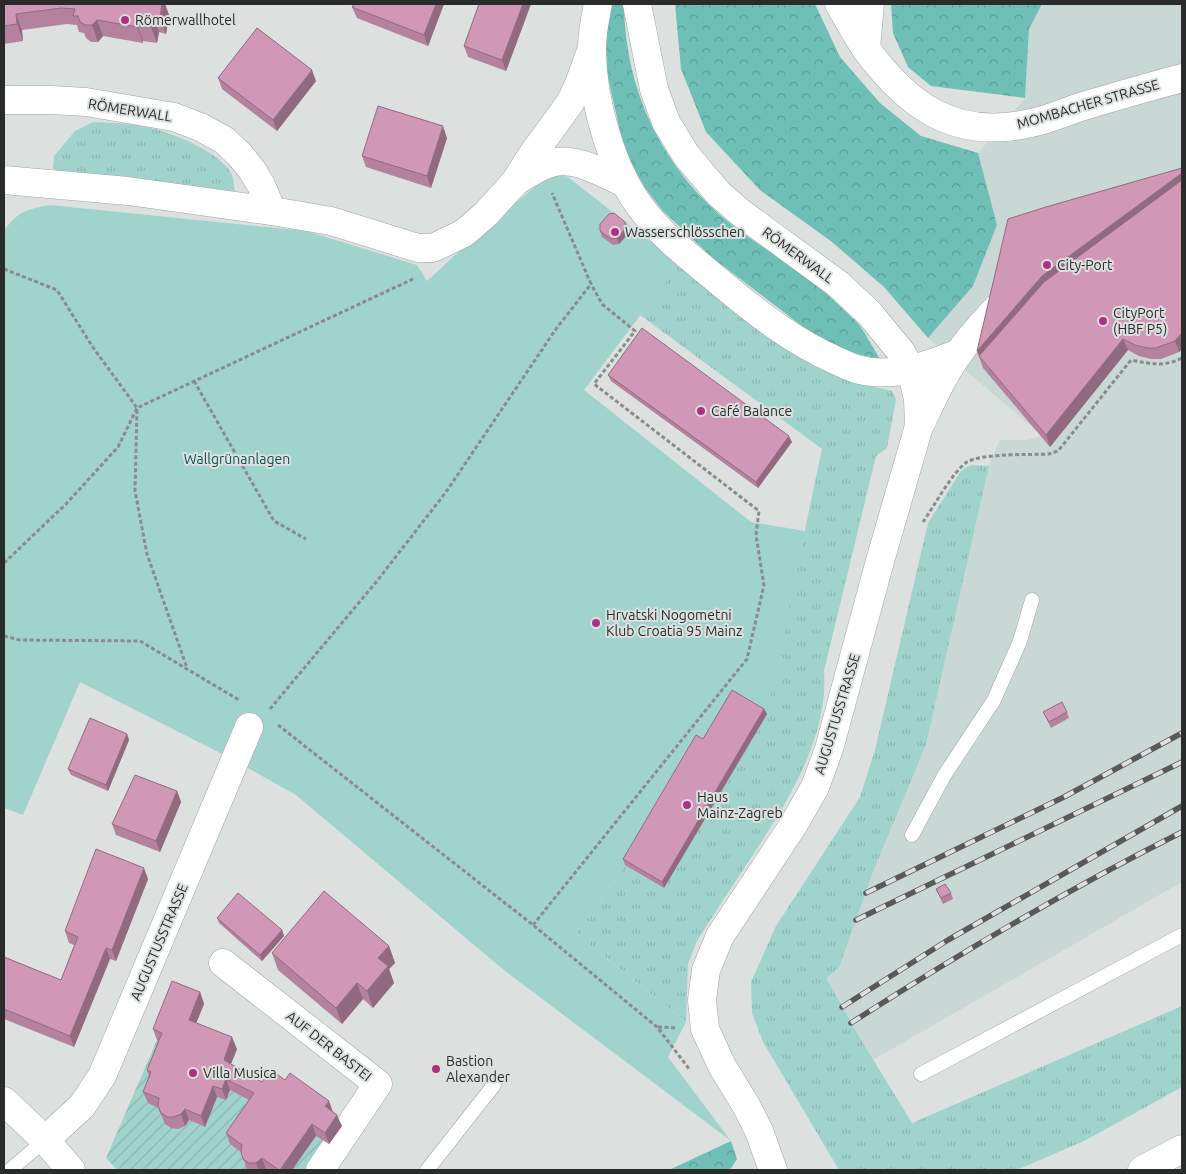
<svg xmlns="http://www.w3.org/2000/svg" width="1186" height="1174" viewBox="0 0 1186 1174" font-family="Ubuntu,sans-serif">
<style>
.built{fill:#c9d7d5}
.grass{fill:url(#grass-tufts)}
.forest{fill:url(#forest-crowns)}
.park{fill:#a1d3cd}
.garden{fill:url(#garden-furrows)}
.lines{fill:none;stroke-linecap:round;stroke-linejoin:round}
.lane-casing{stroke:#a0a4a3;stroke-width:15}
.street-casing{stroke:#a0a4a3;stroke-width:29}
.secondary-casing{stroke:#a0a4a3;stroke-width:29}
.primary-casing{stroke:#a0a4a3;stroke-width:29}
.path{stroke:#888c8b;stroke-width:3;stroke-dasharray:4 2.5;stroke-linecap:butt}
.lane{stroke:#fff;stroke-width:14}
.street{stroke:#fff;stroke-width:28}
.secondary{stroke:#fff;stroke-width:28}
.primary{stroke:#fff;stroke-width:28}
.rail-casing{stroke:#585a59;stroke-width:5.5}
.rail{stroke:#dce1e0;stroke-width:4;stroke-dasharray:11;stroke-linecap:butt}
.wall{fill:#b4829d}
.shaded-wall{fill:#926a80}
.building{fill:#d197b7;stroke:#926a80}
.poi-dot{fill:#ad3182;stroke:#dce1e0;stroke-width:2}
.labels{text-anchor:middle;stroke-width:4;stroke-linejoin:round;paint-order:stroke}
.poi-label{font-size:14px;fill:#2a2c2b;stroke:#dce1e0;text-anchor:start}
.street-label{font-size:14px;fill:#2a2c2b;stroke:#dce1e0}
.park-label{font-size:14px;fill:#09544e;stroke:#dce1e0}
</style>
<defs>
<pattern id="grass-tufts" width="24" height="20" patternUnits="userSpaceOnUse" patternTransform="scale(1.25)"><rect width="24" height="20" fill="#a1d3cd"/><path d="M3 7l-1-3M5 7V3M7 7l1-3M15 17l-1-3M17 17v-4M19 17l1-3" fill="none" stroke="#8bb5b0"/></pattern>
<pattern id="forest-crowns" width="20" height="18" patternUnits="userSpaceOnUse" patternTransform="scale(1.25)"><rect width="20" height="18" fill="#6ec0b7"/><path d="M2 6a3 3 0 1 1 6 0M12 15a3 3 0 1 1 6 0" fill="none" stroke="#5b9c95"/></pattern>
<pattern id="garden-furrows" width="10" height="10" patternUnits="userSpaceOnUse" patternTransform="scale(1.25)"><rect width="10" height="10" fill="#a1d3cd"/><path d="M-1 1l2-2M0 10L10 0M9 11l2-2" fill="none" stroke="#8bb5b0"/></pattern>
</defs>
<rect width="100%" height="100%" fill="#dce1e0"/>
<path class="built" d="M1042 4H1182V882L873 1060 826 978 839 968 873 872 926 745 989 466 992 457 1000 440H1027L1042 436 928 338 973 286 997 225 978 153 1025 98 1029 29Z"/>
<g class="grass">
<path d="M93 122C113 123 135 123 155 129 177 135 219 152 231 173 234 179 234 185 235 192L59 171 53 168 54 156 75 131Z"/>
<path d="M679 264 850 381 892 391 896 399 887 448 876 456 824 671C829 737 787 802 753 855 734 884 715 912 697 941L688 964 686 1022 576 934 625 865 664 888 766 714 822 449 640 315Z"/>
<path d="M972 465 989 466 926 745 873 872 839 968 826 978 863 1043 912 1123 1182 1006V1087L1086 1140 1017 1170H839L763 1042 752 1013 751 982 776 926 860 797 875 750 928 523 961 471 966 467Z"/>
</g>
<g class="forest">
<path d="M603 4H624C625 92 663 170 732 225 745 236 761 245 776 255 800 272 823 289 844 310 849 315 856 320 860 326 867 336 873 348 880 359L835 349 802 326 713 258 663 211 645 188 630 161 621 135 606 69Z"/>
<path d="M675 4H815L840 57 880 103 921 136 978 153 997 225 973 286 928 338 884 287 832 242 760 190 706 132 681 69Z"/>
<path d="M891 4H1042L1029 29 1025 98 931 86 908 67 893 33Z"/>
<path d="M731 1141 737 1159 730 1170H669Z"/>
</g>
<path class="park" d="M560 174 568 177 679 264 584 390 751 522 805 531 767 714 664 888 625 865 576 934 686 1022 668 1057 731 1141 505 971 296 795 230 758 80 682 23 815 4 808V230C19 211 27 209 50 205L306 231 417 265 427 281 463 248 545 178Z"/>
<g class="garden">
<path d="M157 1040 166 1044 162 1118C168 1130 180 1132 189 1120L205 1127 217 1097 226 1100 230 1090 258 1104 247 1156V1170H117L106 1158Z"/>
<path d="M316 1136 329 1144 309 1170H292Z"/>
</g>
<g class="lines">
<g class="lane-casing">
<g id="lane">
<path d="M912 835 944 776 994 700 1020 641 1032 600"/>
<path d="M921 1074 1182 935"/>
<path d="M10 1170 45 1140"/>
<path d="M427 1170 494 1085"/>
</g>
</g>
<g class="street-casing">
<g id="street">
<path d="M4 100H51L86 102 174 117 200 127 224 140 239 154 252 170 261 185 272 211"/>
<path d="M4 180 128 191 272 211 331 221 418 248H433L464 233 486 214 515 182 532 155 570 103 579 84 592 48"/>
<path d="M516 181C527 175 539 166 551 163 575 156 603 173 624 183"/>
<path d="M223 963 378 1084 320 1170"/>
<path d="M45 1140 82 1106 102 1076 249 727"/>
</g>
</g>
<g class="secondary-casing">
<g id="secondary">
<path d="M598 4C595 18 592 34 592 49 592 99 611 169 642 209 665 240 699 264 728 289 762 317 795 342 835 360 842 363 849 367 856 369 891 379 927 366 959 353"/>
<path d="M637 4 654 89 666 122 686 155 719 194 741 213 838 284 870 314 901 352 911 369 918 399 919 426 880 561 829 749 815 787 794 824 720 936 706 970 702 1000 705 1029 722 1066 747 1107 759 1131 773 1170"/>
<path d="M866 48 870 4"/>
<path d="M920 425C932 400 943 375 959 353 974 332 992 313 1010 295"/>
</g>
</g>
<g class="primary-casing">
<g id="primary">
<path d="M839 4C848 19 856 35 866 49 908 106 954 139 1026 124 1044 121 1063 113 1080 107 1114 97 1148 87 1182 78"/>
<path d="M4 1101 45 1140 71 1170"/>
<path d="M1142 1170 1182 1149"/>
</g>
</g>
<g class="path">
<path d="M4 269 57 290 92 346 137 408 135 491 147 554 187 668"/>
<path d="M194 381 274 521 306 539"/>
<path d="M923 522C933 508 953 471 967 462 983 453 1029 455 1049 454L1058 451 1131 360C1151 364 1164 367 1182 358"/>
<path d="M4 563 66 504 118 447 137 408 415 278"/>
<path d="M4 636 20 640 140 641 239 700"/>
<path d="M270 709 377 581 446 492 556 329 591 284 552 193"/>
<path d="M278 725 533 925 657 1027 690 1070"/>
<path d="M533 925 747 659 764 585 756 535 759 511 594 384 635 331 602 304 591 284"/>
<path d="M658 1027 677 1028"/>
</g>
<use href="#lane" class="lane"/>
<use href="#street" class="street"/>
<use href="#secondary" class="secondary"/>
<use href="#primary" class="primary"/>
<g class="rail-casing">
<g id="rail">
<path d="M866 893 1064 797 1182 733"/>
<path d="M856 920 1182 762"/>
<path d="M842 1007 948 940 1182 806"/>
<path d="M851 1023C958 954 1069 889 1182 832"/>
</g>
</g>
<use href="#rail" class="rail"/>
</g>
<g class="wall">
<path d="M4 4H165L169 15 166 34 159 32 157 43 143 41V43L103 36 98 42H91L86 38 84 33 79 32 77 25 67 24 22 30 23 41 4 44Z"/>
<path d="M444 4 428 46 357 18 352 7Z"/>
<path d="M531 4 506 71 468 57 464 46Z"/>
<path d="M218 78 316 81 277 131 222 89Z"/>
<path d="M447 138 431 188 366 167 362 156Z"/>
<path d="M1182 168V349L1179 352 1161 359H1151L1139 356 1128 350 1050 447 983 368 977 351Z"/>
<path d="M627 227 628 234 619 244 613 245 602 237 600 231Z"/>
<path d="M608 375 792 442 758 488 611 381Z"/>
<path d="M764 709 767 714 664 888 625 865 623 859 703 739Z"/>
<path d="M1043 712H1067L1069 718 1051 728Z"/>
<path d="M127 734 129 740 108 791 71 775 68 769Z"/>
<path d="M177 791 181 802 160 852 116 835 112 824Z"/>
<path d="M148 879 116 961 110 959 74 1047 4 1019V957L61 980 74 945 69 943 65 931Z"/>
<path d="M936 889 951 893 953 899 943 904Z"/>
<path d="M217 918 282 930 284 936 262 961 219 923Z"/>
<path d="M389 946 395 963 389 969 394 983 373 1008 363 999 342 1024 278 970 272 953Z"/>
<path d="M200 992 204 1004 196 1023 237 1049 231 1064 262 1082 333 1112 342 1126 329 1144 316 1136 292 1170H247L241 1152 230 1144 226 1133 249 1100 230 1090 226 1100 217 1097 205 1127 189 1120 185 1126 178 1129 171 1128 165 1124 158 1108 148 1103 143 1092 149 1077 147 1070 158 1041 157 1040 153 1029Z"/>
</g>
<g class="shaded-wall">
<path d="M162 4H165L169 15 166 34 160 17Z"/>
<path d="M436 4H444L428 46 424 35Z"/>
<path d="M523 4H531L506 71 502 60Z"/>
<path d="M16 14 22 30 23 41 17 24Z"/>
<path d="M153 16 159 32 157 43 151 27Z"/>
<path d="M97 20 103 36 98 42 92 25Z"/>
<path d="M137 24 143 41V43L137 27Z"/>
<path d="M312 70 316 81 277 131 273 120Z"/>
<path d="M443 126 447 138 431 188 427 176Z"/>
<path d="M1182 173V194L979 356 977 351 1042 276Z"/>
<path d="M625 222 627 227 628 234 619 244 617 238Z"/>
<path d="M1182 333V349L1179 352 1175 341Z"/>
<path d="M1123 339 1128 350 1050 447 1046 435Z"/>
<path d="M789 436 792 442 758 488 756 482Z"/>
<path d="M764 709 767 714 664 888 662 882Z"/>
<path d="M127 734 129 740 108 791 106 785Z"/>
<path d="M177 791 181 802 160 852 156 841Z"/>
<path d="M144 868 148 879 116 961 112 950Z"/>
<path d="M282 930 284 936 262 961 260 955Z"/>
<path d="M389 946 395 963 389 969 394 983 373 1008 367 991 378 958Z"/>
<path d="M106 948 110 959 74 1047 70 1036Z"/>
<path d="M357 983 363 999 342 1024 336 1008Z"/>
<path d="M200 992 204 1004 193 1031 189 1020Z"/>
<path d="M232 1037 237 1049 228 1071 224 1060Z"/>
<path d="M226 1079 230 1090 226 1100 222 1089Z"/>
<path d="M213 1086 217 1097 205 1127 201 1116Z"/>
<path d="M329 1101 333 1112 325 1106Z"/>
<path d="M185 1109 189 1120 185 1126 181 1114Z"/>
<path d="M337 1115 342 1126 329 1144 325 1133Z"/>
<path d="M312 1124 316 1136 292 1170H280Z"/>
<path d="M262 1158 266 1170H259L256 1163Z"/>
</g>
<g class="building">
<path d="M4 4H162L160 17 153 16 151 27 137 24V27L97 20 92 25H85L80 22 78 16H73L75 9 61 8 16 14 17 24 4 26Z"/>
<path d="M354 4H436L424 35 352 7Z"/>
<path d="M479 4H523L502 60 464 46Z"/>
<path d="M257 28 312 70 273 120 218 78Z"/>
<path d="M378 106 443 126 427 176 362 156Z"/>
<path d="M1182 168V173L1042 276 977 351 1008 219 1046 207Z"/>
<path d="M1182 180V333L1175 341 1156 348H1147L1135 345 1123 339 1046 435 979 356 1044 282Z"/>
<path d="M614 213 625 222 626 228 617 238 611 239 600 231V224L609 214Z"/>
<path d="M642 328 789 436 756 482 608 375Z"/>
<path d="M732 690 764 709 662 882 623 859 696 735 703 739Z"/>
<path d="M1062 702 1067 712 1049 722 1043 712Z"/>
<path d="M90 718 127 734 106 785 68 769Z"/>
<path d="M135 775 177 791 156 841 112 824Z"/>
<path d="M96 849 144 868 112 950 106 948 70 1036 4 1009V957L61 980 78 937 65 931Z"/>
<path d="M945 884 951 893 941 898 936 889Z"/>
<path d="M324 891 389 946 378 958 388 966 367 991 357 983 336 1008 272 953Z"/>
<path d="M238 893 282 930 260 955 217 918Z"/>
<path d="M172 981 200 992 189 1020 232 1037 224 1060 262 1082 270 1069 285 1080 290 1073 329 1101 325 1106 337 1115 325 1133 312 1124 280 1170H279L262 1158 256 1163H249L243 1159 241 1152 242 1145 226 1133 254 1093 226 1079 222 1089 213 1086 201 1116 185 1109 181 1114 174 1117H167L161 1113 158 1106 159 1098 143 1092 151 1072 147 1070 162 1033 153 1029Z"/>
</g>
<g class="poi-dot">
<circle cx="125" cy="20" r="5"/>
<circle cx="615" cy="232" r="5"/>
<circle cx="1047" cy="265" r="5"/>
<circle cx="1103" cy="321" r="5"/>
<circle cx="701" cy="411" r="5"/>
<circle cx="596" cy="623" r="5"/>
<circle cx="687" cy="805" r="5"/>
<circle cx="436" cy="1069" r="5"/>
<circle cx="193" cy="1073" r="5"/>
</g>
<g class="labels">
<g class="poi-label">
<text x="135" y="25">Römerwallhotel</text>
<text x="625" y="237">Wasserschlösschen</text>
<text x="1057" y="270">City-Port</text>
<text x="1113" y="318">CityPort<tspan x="1113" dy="16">(HBF P5)</tspan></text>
<text x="711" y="416">Café Balance</text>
<text x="606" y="620">Hrvatski Nogometni<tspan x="606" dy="16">Klub Croatia 95 Mainz</tspan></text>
<text x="697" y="802">Haus<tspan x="697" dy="16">Mainz-Zagreb</tspan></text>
<text x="446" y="1066">Bastion<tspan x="446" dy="16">Alexander</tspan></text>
<text x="203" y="1078">Villa Musica</text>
</g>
<g class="street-label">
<text transform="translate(1088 104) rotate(-16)" y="5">MOMBACHER STRASSE</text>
<text transform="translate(130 110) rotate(9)" y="5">RÖMERWALL</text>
<text transform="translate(798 255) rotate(36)" y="5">RÖMERWALL</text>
<text transform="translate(837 714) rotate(-73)" y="5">AUGUSTUSSTRASSE</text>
<text transform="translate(159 942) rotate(-67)" y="5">AUGUSTUSSTRASSE</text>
<text transform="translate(329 1046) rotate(38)" y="5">AUF DER BASTEI</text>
</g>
<g class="park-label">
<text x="237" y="464">Wallgrünanlagen</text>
</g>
</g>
<rect width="1186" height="1174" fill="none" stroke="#2a2c2b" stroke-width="10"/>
</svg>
